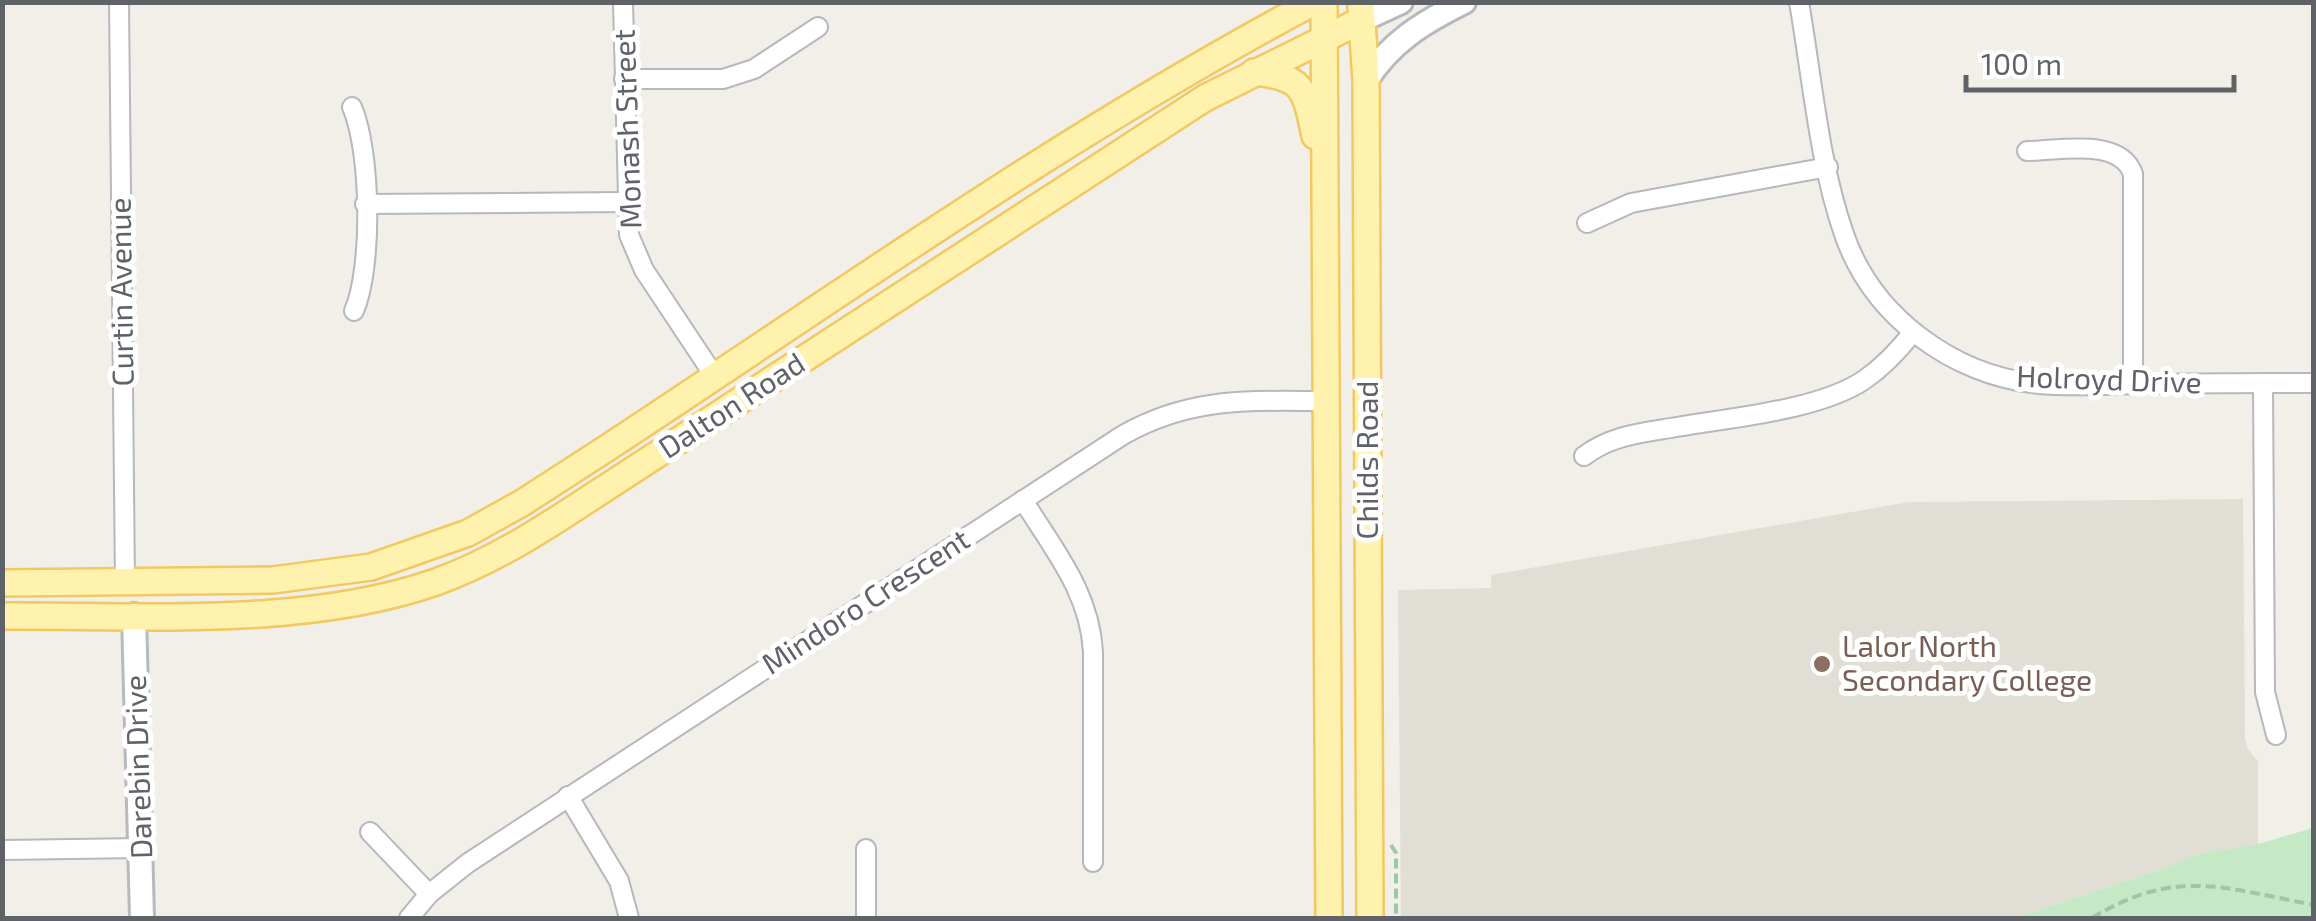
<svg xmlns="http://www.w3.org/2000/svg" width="2316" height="921" viewBox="0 0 2316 921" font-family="'Exo 2',sans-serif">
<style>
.education{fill:#e1ded6}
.green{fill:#c5e8c5}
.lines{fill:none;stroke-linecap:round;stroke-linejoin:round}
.street-casing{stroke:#b5b8bc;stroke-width:22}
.secondary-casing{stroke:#b6babf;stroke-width:28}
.primary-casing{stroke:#f2c960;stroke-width:30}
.path{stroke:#9cc7a9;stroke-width:4;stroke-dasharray:10 5;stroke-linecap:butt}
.street{stroke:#fff;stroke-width:18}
.secondary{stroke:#fff;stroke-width:22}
.primary{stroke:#fff2af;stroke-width:25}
.education-dot{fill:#8d6e63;stroke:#fff;stroke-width:4}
.labels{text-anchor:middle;stroke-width:10;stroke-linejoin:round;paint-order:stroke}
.street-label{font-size:30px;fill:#5f6368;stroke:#fff}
.education-label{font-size:30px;fill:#785e54;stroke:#fff;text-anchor:start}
</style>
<rect width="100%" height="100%" fill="#f1efe8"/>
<path class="education" d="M2243 499 2245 737 2247 747 2258 762V844L2198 854 2165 868 2014 918H1401L1398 590 1491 588V575L1909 502Z"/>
<path class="green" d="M2313 828V918H2014L2165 868 2198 854 2258 844Z"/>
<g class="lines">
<g class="street-casing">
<g id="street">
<path d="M119 2 125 582"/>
<path d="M623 2 629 235 644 270 715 377"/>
<path d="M1799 2C1812 77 1819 163 1844 234 1872 316 1953 376 2039 384 2074 387 2111 384 2146 384 2202 383 2258 383 2314 383"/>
<path d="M624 79H723L754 69 818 27"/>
<path d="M352 107C371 151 373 267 354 311"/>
<path d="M2027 151C2059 151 2120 137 2133 174V384"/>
<path d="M365 204 626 202"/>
<path d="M1587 223 1631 203 1828 167"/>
<path d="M2263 383 2265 692 2276 735"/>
<path d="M1584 456C1610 436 1640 433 1671 428 1726 418 1818 411 1864 380 1883 367 1899 350 1913 332"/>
<path d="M1023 500C1053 549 1090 592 1093 652V862"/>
<path d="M568 796 619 881 629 918"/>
<path d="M370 832 429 894"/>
<path d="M866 849V918"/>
<path d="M2 850 142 848"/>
<path d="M409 918 429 894 468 863 1123 435C1192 396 1251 401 1327 401"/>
</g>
</g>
<g class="secondary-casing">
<g id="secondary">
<path d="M1362 20 1401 2"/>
<path d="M1366 81C1390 42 1424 22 1464 2"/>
<path d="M134 615 142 918"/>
</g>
</g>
<g class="primary-casing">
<g id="primary">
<path d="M1324 2 1329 918"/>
<path d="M1361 7 1366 81 1370 918"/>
<path d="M1254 72C1304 77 1305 89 1315 136"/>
<path d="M2 583 273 580 371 567 468 533 522 503 601 452C836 298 1065 134 1314 2"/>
<path d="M2 616C142 615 304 628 436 582 489 563 537 533 584 502L1205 98 1362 20"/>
</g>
</g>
<g class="path">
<path d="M1391 845 1396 853V918"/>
<path d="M2092 918C2176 867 2224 888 2314 905"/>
</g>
<use href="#street" class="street"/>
<use href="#secondary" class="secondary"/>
<use href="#primary" class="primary"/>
</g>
<circle class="education-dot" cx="1822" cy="664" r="10"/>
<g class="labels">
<g class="street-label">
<text transform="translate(628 129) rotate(-92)" y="10">Monash Street</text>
<text transform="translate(122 292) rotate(-91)" y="10">Curtin Avenue</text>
<text transform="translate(2109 380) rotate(2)" y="10">Holroyd Drive</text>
<text transform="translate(732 406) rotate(-33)" y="10">Dalton Road</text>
<text transform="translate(1368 460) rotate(-90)" y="10">Childs Road</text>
<text transform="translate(866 602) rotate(-33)" y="10">Mindoro Crescent</text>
<text transform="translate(139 767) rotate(-92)" y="10">Darebin Drive</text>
</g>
<g class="education-label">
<text x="1842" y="657">Lalor North<tspan x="1842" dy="34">Secondary College</tspan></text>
</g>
</g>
<rect width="2316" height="921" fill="none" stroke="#5f6368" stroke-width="10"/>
<path d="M1966 75v15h268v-15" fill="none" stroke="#5f6368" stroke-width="5"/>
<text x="1981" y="75" font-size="30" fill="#5f6368" stroke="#ffffff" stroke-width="8" paint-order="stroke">100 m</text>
</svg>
